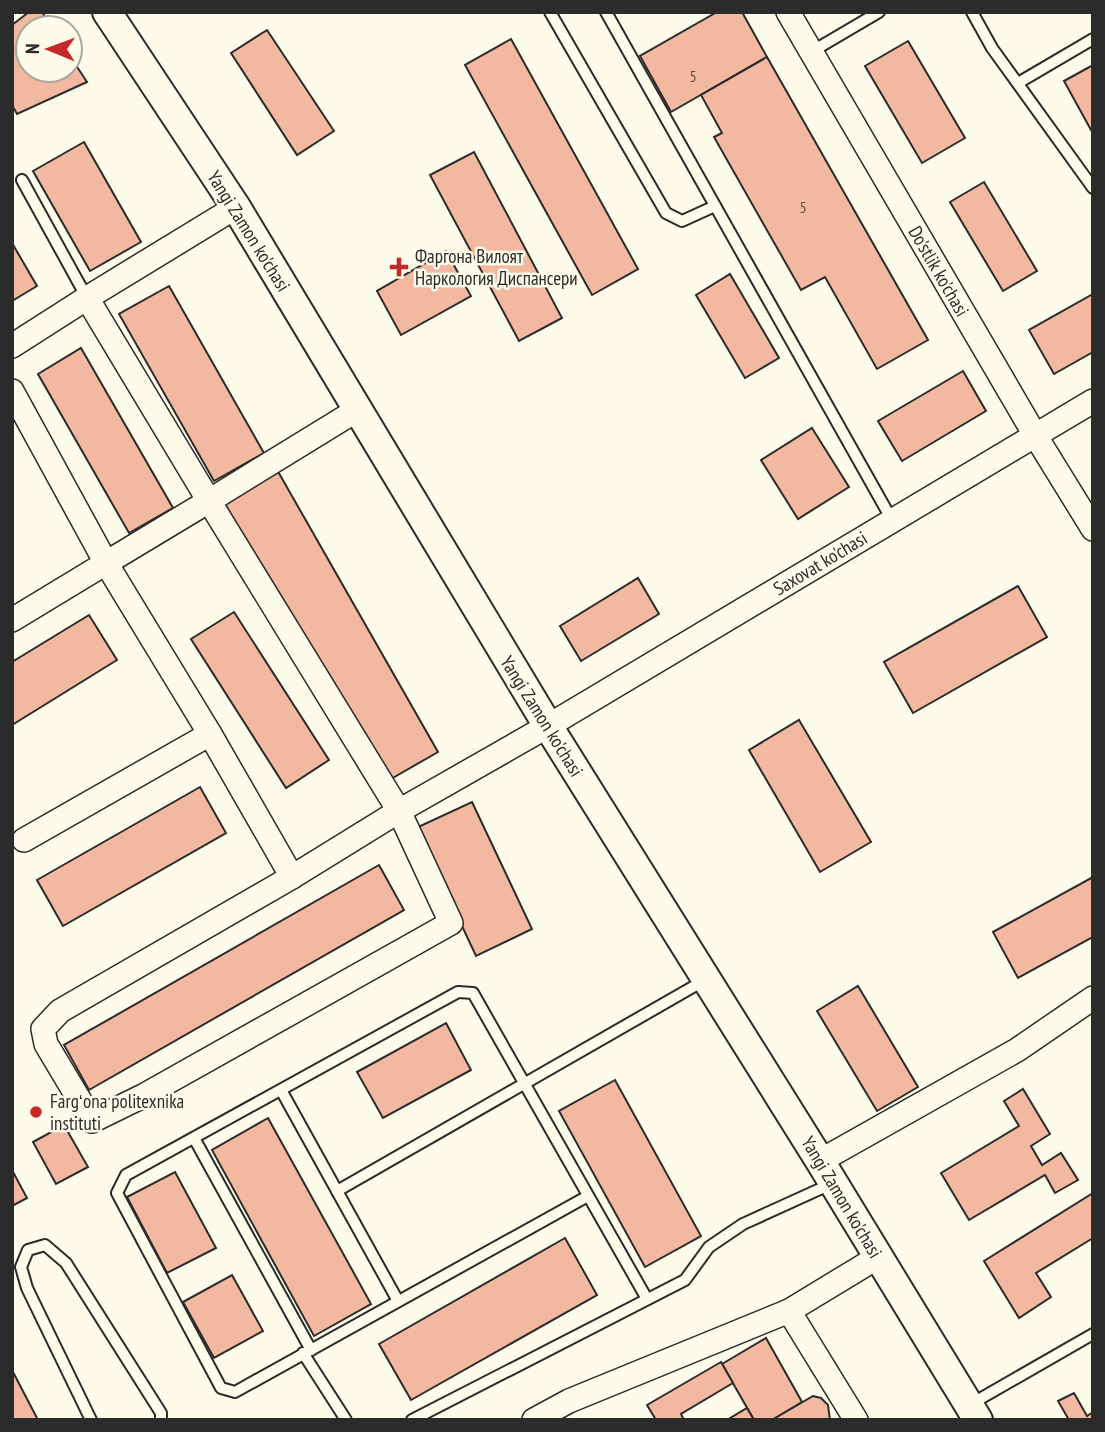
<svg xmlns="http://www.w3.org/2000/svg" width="1105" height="1432" viewBox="0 0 1105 1432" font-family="'PT Sans Narrow',sans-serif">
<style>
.building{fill:#f2b8a0;stroke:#2b2b2b;stroke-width:2}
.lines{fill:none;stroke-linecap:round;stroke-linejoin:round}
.service-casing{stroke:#2b2b2b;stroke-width:14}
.minor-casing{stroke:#2b2b2b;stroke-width:26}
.tertiary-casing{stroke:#2b2b2b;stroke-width:32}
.service{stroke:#fdfbea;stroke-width:10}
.minor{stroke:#fdfbea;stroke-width:23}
.tertiary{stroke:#fdfbea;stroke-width:28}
.poi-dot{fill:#c62828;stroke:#fdfbea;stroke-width:2.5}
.labels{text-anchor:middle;stroke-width:5;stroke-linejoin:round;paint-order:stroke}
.number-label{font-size:16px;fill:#5d4e48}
.street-label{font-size:19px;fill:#2b2b2b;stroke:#fdfbea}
.poi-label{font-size:19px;fill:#2b2b2b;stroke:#fdfbea;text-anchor:start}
</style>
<rect width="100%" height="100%" fill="#fdfbea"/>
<g class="building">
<path d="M29 12H42L52 28H28V70H70V56L87 82 17 114 12 105V25Z"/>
<path d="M717 12H742L767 57 671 112 640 56Z"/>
<path d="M267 30 334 131 297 155 231 53Z"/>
<path d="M511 39 638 269 592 295 465 65Z"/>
<path d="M908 41 965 138 922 163 865 66Z"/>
<path d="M767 57 928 340 877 369 825 277 801 290 714 137 722 133 701 95Z"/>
<path d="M1093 65V130H1091L1064 81Z"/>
<path d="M84 142 141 242 90 271 33 171Z"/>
<path d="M474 152 562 318 519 341 430 175Z"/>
<path d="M984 182 1037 271 1003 291 950 202Z"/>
<path d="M12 243 37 286 12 301Z"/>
<path d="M446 251 471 296 401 335 377 291Z"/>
<path d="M730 274 779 358 745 378 696 295Z"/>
<path d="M169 286 264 453 214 481 119 314Z"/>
<path d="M1093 294V352L1054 374 1029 330Z"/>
<path d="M81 348 173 508 129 533 38 374Z"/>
<path d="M963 371 986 411 902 461 878 421Z"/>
<path d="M812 428 849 487 798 519 761 460Z"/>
<path d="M276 468 438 752 384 783 222 499Z"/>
<path d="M638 578 659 614 581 661 560 626Z"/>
<path d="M1018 586 1047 637 913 713 884 662Z"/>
<path d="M234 612 329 760 286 788 191 639Z"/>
<path d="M89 615 117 660 12 725V662Z"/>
<path d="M799 720 871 842 820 872 749 750Z"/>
<path d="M200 787 226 833 63 926 37 880Z"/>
<path d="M472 802 532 929 476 956 416 828Z"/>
<path d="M379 865 404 910 89 1090 64 1045Z"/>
<path d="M1093 877V937L1018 978 993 932Z"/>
<path d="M858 986 918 1087 877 1111 817 1011Z"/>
<path d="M446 1023 471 1070 383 1118 357 1072Z"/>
<path d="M615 1080 701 1236 645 1267 559 1111Z"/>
<path d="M1023 1089 1050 1134 1031 1146 1042 1165 1061 1153 1078 1180 1055 1193 1045 1175 969 1220 941 1173 1019 1126 1004 1101Z"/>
<path d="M268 1118 371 1304 314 1336 212 1150Z"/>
<path d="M64 1125 88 1167 56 1184 33 1142Z"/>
<path d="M12 1170 27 1198 12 1206Z"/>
<path d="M175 1172 216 1248 167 1273 127 1197Z"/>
<path d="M1093 1193V1238L1036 1273 1051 1297 1019 1318 984 1261Z"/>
<path d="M565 1238 597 1295 411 1400 379 1344Z"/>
<path d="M232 1275 263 1331 214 1358 183 1302Z"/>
<path d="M766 1338 802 1402 772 1420H754L722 1364Z"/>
<path d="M721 1362 733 1383 681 1414 684 1420H656L647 1405Z"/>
<path d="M12 1370 38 1420H12Z"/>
<path d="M1074 1393 1087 1416 1093 1412V1420H1069L1058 1401Z"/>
<path d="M813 1396 821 1398 828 1405 830 1420H772Z"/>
<path d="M747 1408 754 1420H727Z"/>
</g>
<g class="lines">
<g class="service-casing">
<g id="service">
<path d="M550 12 666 213 682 221 715 206"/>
<path d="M606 12 892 520"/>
<path d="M972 12 992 48 1093 188"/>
<path d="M811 52 879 12"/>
<path d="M1018 83 1093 39"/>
<path d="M22 180 87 298"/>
<path d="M281 1090 398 1301"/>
<path d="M194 1138 311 1350"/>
<path d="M337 1191 705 980"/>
<path d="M588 1196 235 1392 221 1388 117 1193 126 1175 458 992 473 993 647 1299"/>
<path d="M303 1353 346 1420"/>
<path d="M971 1404 1093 1334"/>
<path d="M91 1420 27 1288 21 1267 28 1250 45 1245 66 1263 161 1413V1420"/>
<path d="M412 1420 685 1280 709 1247 743 1224 831 1184"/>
</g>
</g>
<g class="minor-casing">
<g id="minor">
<path d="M788 12 1035 435 1093 529"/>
<path d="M87 298 236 207"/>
<path d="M12 346 87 298 209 501 357 410"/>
<path d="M12 391 106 563 12 620"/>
<path d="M210 734 292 877"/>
<path d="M24 840 210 734 106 563 209 501 399 811 292 877 60 1011 43 1029 46 1044 92 1121 143 1096 451 923 399 811 548 726 1093 401"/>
<path d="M820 1161 1017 1050 1093 998"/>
<path d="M789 1311 856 1420"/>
<path d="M534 1420 569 1401 789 1311 878 1257"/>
</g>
</g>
<g class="tertiary-casing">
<path id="tertiary" d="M107 12 236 207 548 726 820 1161 978 1420"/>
</g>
<use href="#service" class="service"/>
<use href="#minor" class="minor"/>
<use href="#tertiary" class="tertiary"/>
</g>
<g class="poi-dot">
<path d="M395.5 256.5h7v7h7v7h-7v7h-7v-7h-7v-7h7z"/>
<circle cx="36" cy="1112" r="7"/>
</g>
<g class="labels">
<g class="number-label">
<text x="693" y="82">5</text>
<text x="803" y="213">5</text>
</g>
<g class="street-label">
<text transform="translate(249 231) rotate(58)" y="7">Yangi Zamon ko'chasi</text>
<text transform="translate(939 271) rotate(60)" y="7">Do'stlik ko'chasi</text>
<text transform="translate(820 563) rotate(-31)" y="7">Saxovat ko'chasi</text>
<text transform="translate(542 716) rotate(58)" y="7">Yangi Zamon ko'chasi</text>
<text transform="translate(842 1197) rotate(59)" y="7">Yangi Zamon ko'chasi</text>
</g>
<g class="poi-label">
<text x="415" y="263">Фаргона Вилоят<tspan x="415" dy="22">Наркология Диспансери</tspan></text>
<text x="50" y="1108">Fargʻona politexnika<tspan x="50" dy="22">instituti</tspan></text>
</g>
</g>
<rect width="1105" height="1432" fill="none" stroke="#2b2b2b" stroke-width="28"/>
<g transform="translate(49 49) rotate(271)"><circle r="33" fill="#fdfbea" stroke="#a9a89e" stroke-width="2"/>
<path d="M0-5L12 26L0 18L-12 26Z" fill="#c62828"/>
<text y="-10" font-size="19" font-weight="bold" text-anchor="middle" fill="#2b2b2b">N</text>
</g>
</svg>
